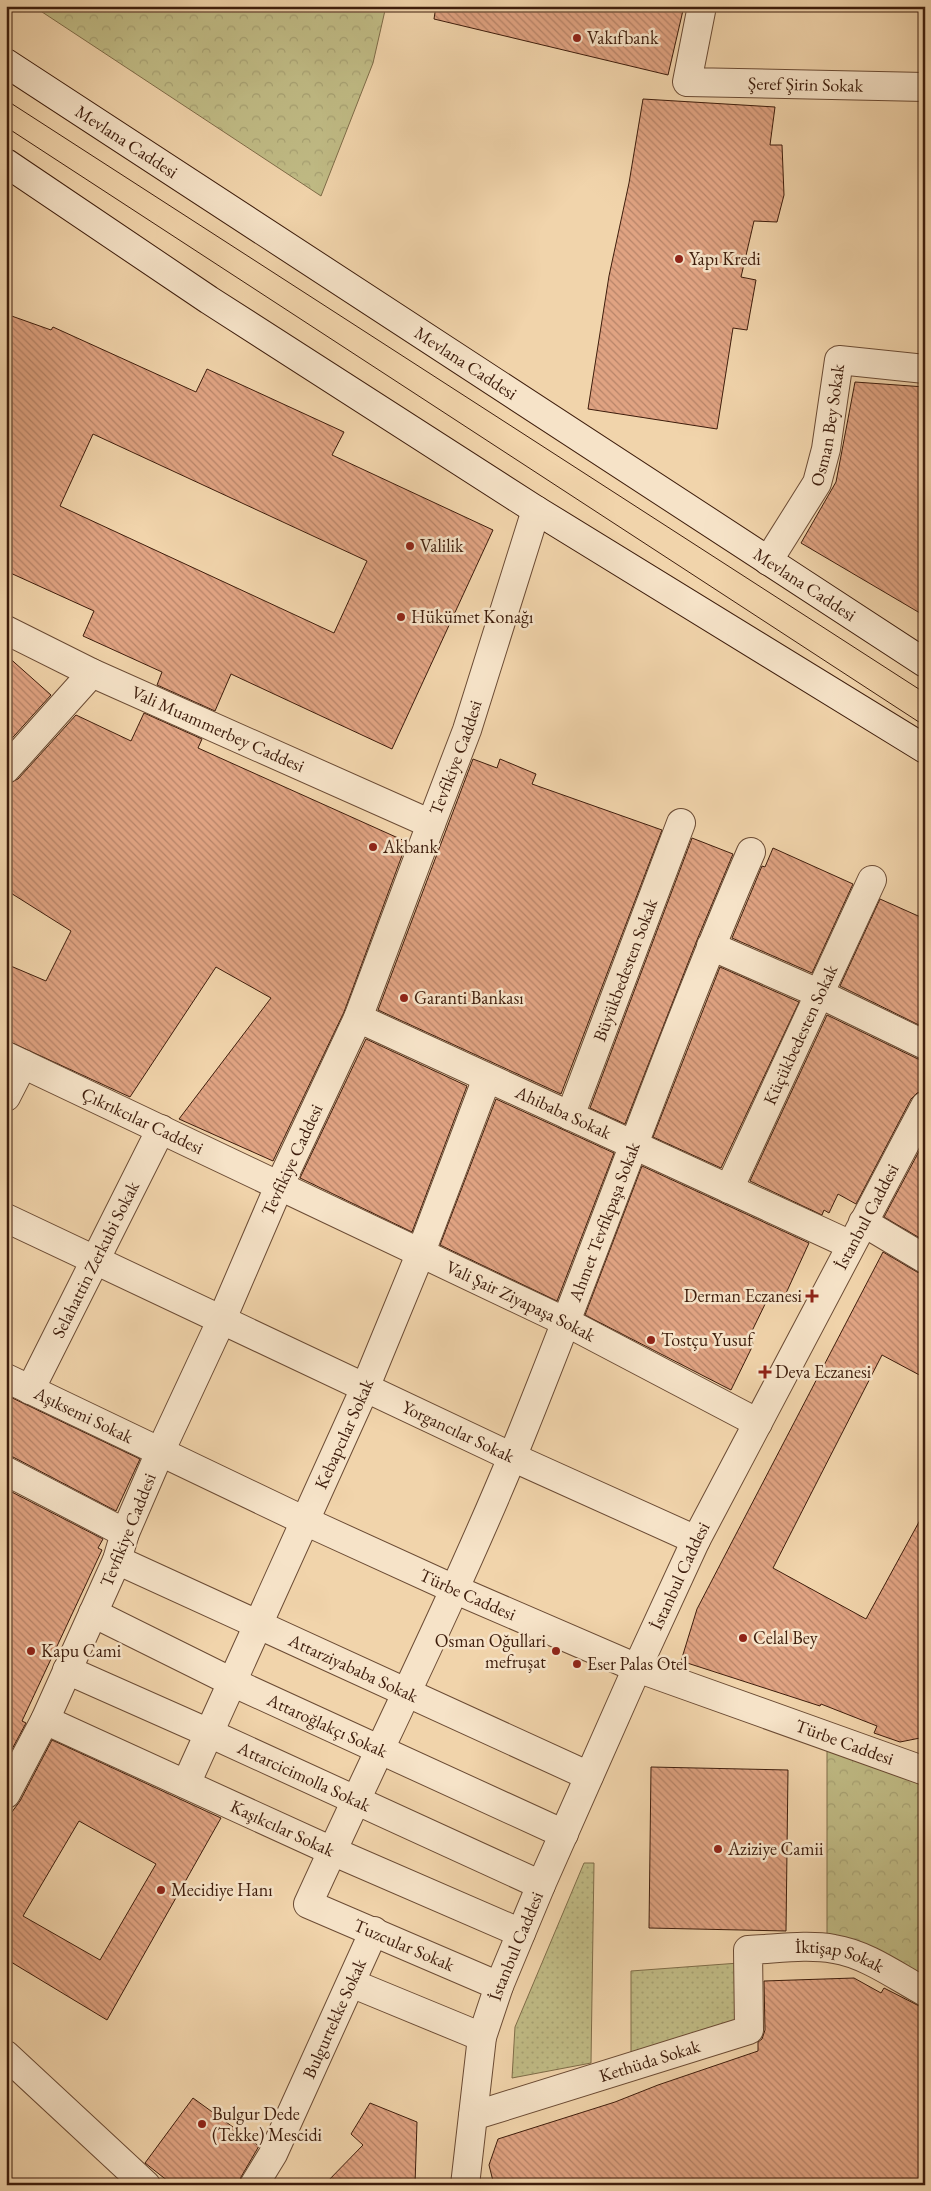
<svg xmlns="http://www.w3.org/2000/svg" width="931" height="2191" viewBox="0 0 931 2191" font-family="'EB Garamond',serif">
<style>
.grass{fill:url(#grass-dots);stroke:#7f6c48}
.forest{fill:url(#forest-crowns);stroke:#7f6c48}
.building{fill:url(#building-back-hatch);stroke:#3e1d0c;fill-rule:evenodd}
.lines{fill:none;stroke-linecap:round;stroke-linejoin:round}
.pedestrian-casing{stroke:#6b4b34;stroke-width:30}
.minor-casing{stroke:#6b4b34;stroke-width:30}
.tertiary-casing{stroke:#6b4b34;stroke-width:30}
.secondary-casing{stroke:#3e1d0c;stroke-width:30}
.pedestrian{stroke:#f6e3c8;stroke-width:28}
.minor{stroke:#f6e3c8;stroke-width:28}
.tertiary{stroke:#f6e3c8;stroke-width:28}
.secondary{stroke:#f6e3c8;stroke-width:28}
.tram{stroke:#3e1d0c;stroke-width:1}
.poi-dot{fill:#8f2418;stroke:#f6e3c8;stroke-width:2}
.labels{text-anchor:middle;stroke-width:5;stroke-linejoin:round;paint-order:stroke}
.poi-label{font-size:18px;fill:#3e1d0c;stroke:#f6e3c8;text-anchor:start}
.street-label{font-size:18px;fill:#3e1d0c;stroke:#f6e3c8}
</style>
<defs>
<pattern id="grass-dots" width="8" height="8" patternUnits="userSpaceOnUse" patternTransform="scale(1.25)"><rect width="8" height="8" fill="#c0bb85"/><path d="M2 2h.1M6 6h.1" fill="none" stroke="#a6a072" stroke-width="1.8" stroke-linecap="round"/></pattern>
<pattern id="forest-crowns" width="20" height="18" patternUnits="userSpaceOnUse" patternTransform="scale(1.25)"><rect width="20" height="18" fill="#c0bb85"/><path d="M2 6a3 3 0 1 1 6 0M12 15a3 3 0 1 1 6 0" fill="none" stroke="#a6a072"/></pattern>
<pattern id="building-back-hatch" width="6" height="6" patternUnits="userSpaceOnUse" patternTransform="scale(1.25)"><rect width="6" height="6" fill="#e0a382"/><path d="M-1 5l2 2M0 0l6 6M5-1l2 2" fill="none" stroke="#b78469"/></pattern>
</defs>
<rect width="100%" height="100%" fill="#f1d4ab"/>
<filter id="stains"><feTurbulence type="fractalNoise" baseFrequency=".004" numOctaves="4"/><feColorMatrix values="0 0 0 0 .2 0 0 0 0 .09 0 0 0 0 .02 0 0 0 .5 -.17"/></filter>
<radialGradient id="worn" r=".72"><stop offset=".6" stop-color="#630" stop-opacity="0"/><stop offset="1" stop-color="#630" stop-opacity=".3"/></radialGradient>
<g class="grass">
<path d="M584 1863H594L591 2063 512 2078 515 2027Z"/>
<path d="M739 1963 742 2026 631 2057V1971Z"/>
</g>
<g class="forest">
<path d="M33 6H386L373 63 321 196Z"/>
<path d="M827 1746 925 1778V1981L827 1939Z"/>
</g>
<g class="building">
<path d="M436 6H684L668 75 434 19Z"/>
<path d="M643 99 775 107 770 145H782L784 195 777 222 754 221 741 277 756 280 747 330 733 328 717 429 588 409 609 276 629 183Z"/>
<path d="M6 314 51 330 53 327 196 392 207 369 344 432 332 455 493 530 392 749 231 674 215 711 157 685 162 672 83 636 94 611 6 571ZM93 434 367 561 334 633 60 506Z"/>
<path d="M855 382 925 387V616L801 543 836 482Z"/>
<path d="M6 655 51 695 6 745Z"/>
<path d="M144 713 202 739 198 748 407 842 344 1012 273 1161 179 1119 271 998 216 967 130 1097 6 1040V964L46 981 71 931 6 890V784L18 779 76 715 131 741Z"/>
<path d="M473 759 497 768 500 759 536 774 532 784 662 830 561 1094 378 1010Z"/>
<path d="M692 838 733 854 697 940 625 1124 590 1108Z"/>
<path d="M773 848 853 884 812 973 732 938 762 866 765 867Z"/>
<path d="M880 899 925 919V1028L840 986Z"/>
<path d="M720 967 799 1002 721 1168 653 1137Z"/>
<path d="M827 1015 918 1059 925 1060V1090L917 1093 911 1099 856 1204 838 1194 829 1213 824 1210 822 1215 750 1181Z"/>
<path d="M366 1039 467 1086 412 1232 300 1178Z"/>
<path d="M496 1099 614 1153 557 1301 440 1245Z"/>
<path d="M925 1140V1241L884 1217Z"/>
<path d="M642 1166 809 1243 782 1302 769 1296 751 1333 753 1345 731 1390 585 1315Z"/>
<path d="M883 1252 917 1272 925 1275V1378L882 1355 773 1568 866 1619 925 1511V1737L900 1742 874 1733 877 1726 821 1704 820 1706 681 1661 697 1609Z"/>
<path d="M6 1395 140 1459 116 1511 13 1457 6 1456Z"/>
<path d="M6 1489 103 1539 98 1548 102 1550 22 1721 26 1723 10 1753 8 1752 6 1755Z"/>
<path d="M52 1740 221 1818 107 2020 6 1959V1820L20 1801ZM79 1821 156 1864 100 1960 23 1916Z"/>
<path d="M651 1767 788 1770 786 1931 649 1928Z"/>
<path d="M854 1978 881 1993 884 1988 925 2009V2185H494L489 2165 498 2139 615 2102 658 2085 758 2051V2042L762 2039 765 2030 764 1981Z"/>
<path d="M193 2098 259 2146 241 2177 238 2185H173L145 2163Z"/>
<path d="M370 2103 417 2122 415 2185H324L363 2145 351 2134Z"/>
</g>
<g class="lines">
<g class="pedestrian-casing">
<g id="pedestrian">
<path id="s1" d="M6 630 92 673 431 824 358 1018 280 1184 222 1319 160 1452 125 1533 117 1560 45 1720 6 1794"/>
<path d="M6 769 92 673"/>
<path d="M711 946 818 993 925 1045"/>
<path id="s2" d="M358 1018 851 1245"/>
<path id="s3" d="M6 1056 566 1322 758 1423"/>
<path d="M6 1097 23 1064"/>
<path id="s4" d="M570 1116 681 823"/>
<path id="s5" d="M729 1189 872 880"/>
<path id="s6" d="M6 1218 512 1457 696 1540"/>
<path d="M863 1222 925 1259"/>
<path id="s7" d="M6 1378 305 1521 454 1589 637 1668 925 1771"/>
<path id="s8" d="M30 1390 161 1129"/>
<path d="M6 1471 125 1533"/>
<path id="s9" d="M117 1560 589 1776"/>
<path id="s10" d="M93 1613 232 1682 564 1834"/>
<path id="s11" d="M67 1670 209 1733 541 1885"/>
<path id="s12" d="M45 1720 332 1851 521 1933"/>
<path id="s13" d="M186 1784 365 1388 421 1252 487 1078"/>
<path d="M351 1983 482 2037"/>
<path id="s14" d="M499 1986 308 1904C376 1754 450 1607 513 1455 595 1255 665 1051 751 852"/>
<path d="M6 2055 146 2185"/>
<path id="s15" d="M473 2116 749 2030 748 1950C776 1949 807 1944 834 1949 866 1954 896 1976 925 1992"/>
<path id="s16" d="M254 2185 273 2154 374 1931"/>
</g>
</g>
<g class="minor-casing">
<g id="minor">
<path id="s17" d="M702 6 687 82 925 87"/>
<path id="s18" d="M768 561 817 483 826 449 839 360 925 369"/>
<path id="s19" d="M431 824 467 730 536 510"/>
</g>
</g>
<g class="tertiary-casing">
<g id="tertiary">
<path id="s20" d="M465 2185 482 2037 499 1986 541 1885 637 1668 696 1540 925 1106"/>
</g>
</g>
<g class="secondary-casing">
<g id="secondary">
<path id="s21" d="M6 63 925 663"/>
<path d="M6 163 209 300 536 510 925 749"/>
</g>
</g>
<use href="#pedestrian" class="pedestrian"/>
<use href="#minor" class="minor"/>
<use href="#tertiary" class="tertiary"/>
<use href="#secondary" class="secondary"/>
<g class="tram">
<path d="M6 100 925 693"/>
<path d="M6 127 925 726"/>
</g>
</g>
<g class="poi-dot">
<circle cx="577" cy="38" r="5"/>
<circle cx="679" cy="259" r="5"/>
<circle cx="410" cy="546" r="5"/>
<circle cx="401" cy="617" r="5"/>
<circle cx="373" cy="847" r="5"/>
<circle cx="404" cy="998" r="5"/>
<path d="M809.5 1288.5h5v5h5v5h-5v5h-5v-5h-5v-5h5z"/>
<circle cx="651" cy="1340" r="5"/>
<path d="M762.5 1364.5h5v5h5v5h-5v5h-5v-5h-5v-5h5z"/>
<circle cx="743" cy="1638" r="5"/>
<circle cx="31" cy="1651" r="5"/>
<circle cx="556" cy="1651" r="5"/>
<circle cx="577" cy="1664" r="5"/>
<circle cx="718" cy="1849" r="5"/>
<circle cx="161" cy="1890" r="5"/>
<circle cx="202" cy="2124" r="5"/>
</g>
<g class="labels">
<g class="poi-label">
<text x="587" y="44">Vakıfbank</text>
<text x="689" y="265">Yapı Kredi</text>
<text x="420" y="552">Valilik</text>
<text x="411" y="623">Hükümet Konağı</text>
<text x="383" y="853">Akbank</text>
<text x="414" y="1004">Garanti Bankası</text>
<text x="802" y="1302" text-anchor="end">Derman Eczanesi</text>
<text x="661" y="1346">Tostçu Yusuf</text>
<text x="775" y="1378">Deva Eczanesi</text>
<text x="753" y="1644">Celal Bey</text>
<text x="546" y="1647" text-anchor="end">Osman Oğullari<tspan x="546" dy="21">mefruşat</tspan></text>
<text x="41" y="1657">Kapu Cami</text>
<text x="587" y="1670">Eser Palas Otel</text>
<text x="728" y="1855">Aziziye Camii</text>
<text x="171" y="1896">Mecidiye Hanı</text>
<text x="212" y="2120">Bulgur Dede<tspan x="212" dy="21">(Tekke) Mescidi</tspan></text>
</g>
<g class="street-label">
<text dy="6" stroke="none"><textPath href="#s17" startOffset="196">Şeref Şirin Sokak</textPath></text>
<text dy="6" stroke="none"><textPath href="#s21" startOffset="144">Mevlana Caddesi</textPath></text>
<text dy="6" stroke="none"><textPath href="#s21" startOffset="549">Mevlana Caddesi</textPath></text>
<text dy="6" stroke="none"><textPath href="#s18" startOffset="151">Osman Bey Sokak</textPath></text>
<text dy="6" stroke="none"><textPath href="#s21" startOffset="954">Mevlana Caddesi</textPath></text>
<text dy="6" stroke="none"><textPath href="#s1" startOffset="234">Vali Muammerbey Caddesi</textPath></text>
<text dy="6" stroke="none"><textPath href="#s19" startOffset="71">Tevfikiye Caddesi</textPath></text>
<text dy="6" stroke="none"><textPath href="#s4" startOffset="156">Büyükbedesten Sokak</textPath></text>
<text dy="6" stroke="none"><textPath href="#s5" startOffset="170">Küçükbedesten Sokak</textPath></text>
<text dy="6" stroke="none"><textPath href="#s2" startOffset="226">Ahibaba Sokak</textPath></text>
<text dy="6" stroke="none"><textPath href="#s3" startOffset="151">Çıkrıkcılar Caddesi</textPath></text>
<text transform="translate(292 1160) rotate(-65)" y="6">Tevfikiye Caddesi</text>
<text dy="6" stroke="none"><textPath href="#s20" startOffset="1056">İstanbul Caddesi</textPath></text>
<text dy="6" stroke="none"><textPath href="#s14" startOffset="952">Ahmet Tevfikpaşa Sokak</textPath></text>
<text dy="6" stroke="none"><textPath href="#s8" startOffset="146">Selahattin Zerkubi Sokak</textPath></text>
<text dy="6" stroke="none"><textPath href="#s3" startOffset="570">Vali Şair Ziyapaşa Sokak</textPath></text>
<text dy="6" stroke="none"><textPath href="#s7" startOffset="86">Aşıksemi Sokak</textPath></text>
<text dy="6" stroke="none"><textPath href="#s6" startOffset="500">Yorgancılar Sokak</textPath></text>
<text dy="6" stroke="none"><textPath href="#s13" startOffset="384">Kebapcılar Sokak</textPath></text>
<text transform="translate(128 1530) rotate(-68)" y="6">Tevfikiye Caddesi</text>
<text dy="6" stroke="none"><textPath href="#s20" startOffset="651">İstanbul Caddesi</textPath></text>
<text dy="6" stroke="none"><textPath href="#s7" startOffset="510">Türbe Caddesi</textPath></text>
<text dy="6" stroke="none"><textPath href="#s9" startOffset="260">Attarziyababa Sokak</textPath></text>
<text dy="6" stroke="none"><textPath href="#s10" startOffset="260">Attaroğlakçı Sokak</textPath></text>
<text dy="6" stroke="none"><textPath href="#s7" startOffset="915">Türbe Caddesi</textPath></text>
<text dy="6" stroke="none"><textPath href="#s11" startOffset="260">Attarcicimolla Sokak</textPath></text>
<text dy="6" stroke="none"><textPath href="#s12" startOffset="261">Kaşıkcılar Sokak</textPath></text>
<text transform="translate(404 1945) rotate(23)" y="6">Tuzcular Sokak</text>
<text dy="6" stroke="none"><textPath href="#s20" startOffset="246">İstanbul Caddesi</textPath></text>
<text dy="6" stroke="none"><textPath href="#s15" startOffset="462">İktişap Sokak</textPath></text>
<text dy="6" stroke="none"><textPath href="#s16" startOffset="185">Bulgurtekke Sokak</textPath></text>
<text dy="6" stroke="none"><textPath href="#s15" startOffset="185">Kethüda Sokak</textPath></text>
</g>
</g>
<rect width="931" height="2191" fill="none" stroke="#f1d4ab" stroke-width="25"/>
<rect x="8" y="8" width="916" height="2176" fill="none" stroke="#3e1d0c" stroke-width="2.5"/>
<rect x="12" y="12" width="906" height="2166" fill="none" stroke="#3e1d0c"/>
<rect width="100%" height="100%" filter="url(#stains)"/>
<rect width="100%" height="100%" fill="url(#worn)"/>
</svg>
